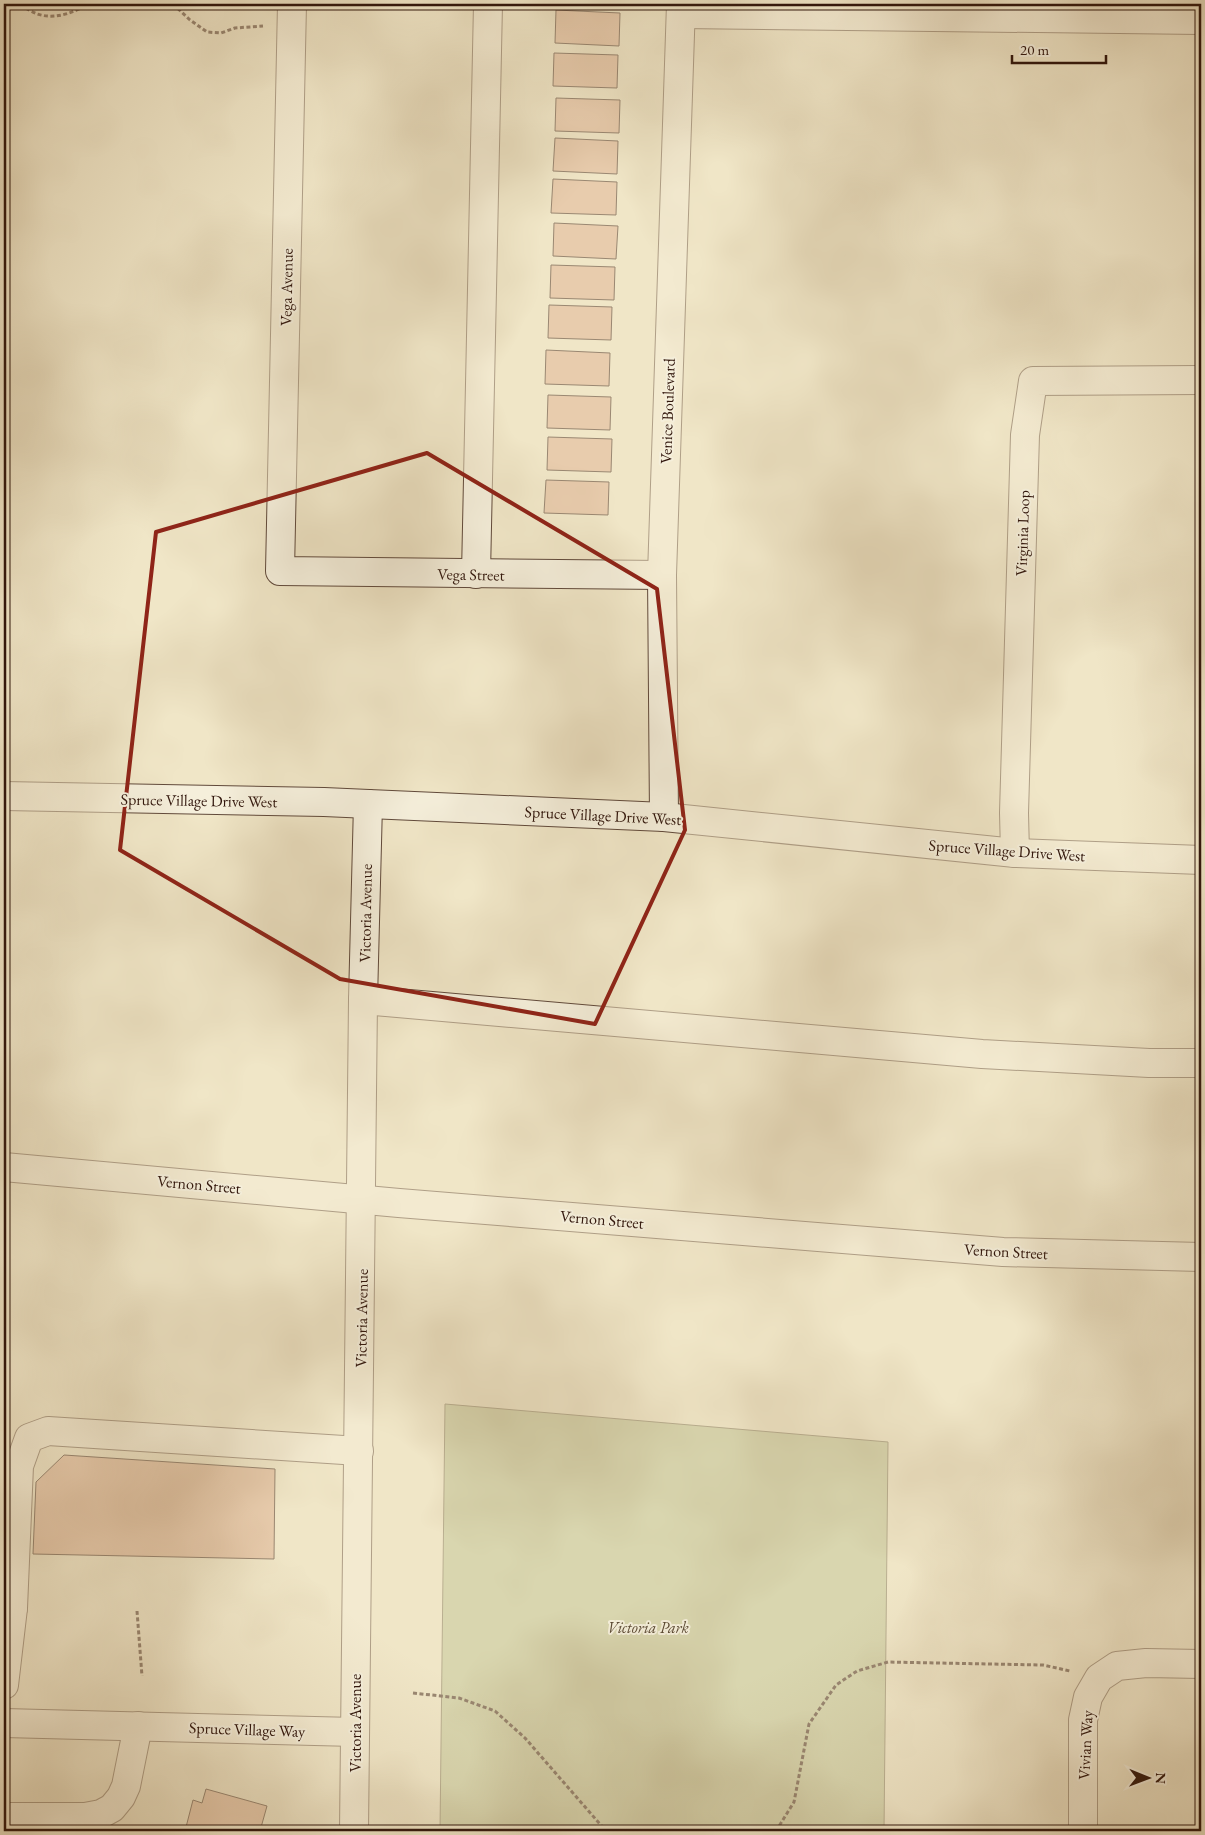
<svg xmlns="http://www.w3.org/2000/svg" width="1205" height="1835" viewBox="0 0 1205 1835" font-family="'EB Garamond',serif">
<style>
.green{fill:#bdc493;stroke:#776d50}
.building{fill:#ddae8e;stroke:#31160c}
.lines{fill:none;stroke-linecap:round;stroke-linejoin:round}
.minor-casing{stroke:#614a3b;stroke-width:30}
.path{stroke:#31160c;stroke-width:3;stroke-dasharray:4 2.5;stroke-linecap:butt}
.minor{stroke:#f5efdb;stroke-width:28}
.marked{fill:none;stroke:#8f2418;stroke-width:4;stroke-linejoin:round}
.labels{text-anchor:middle;stroke-width:4;stroke-linejoin:round;paint-order:stroke}
.street-label{font-size:16px;fill:#31160c;stroke:#f5efdb}
.park-label{font-size:16px;font-style:italic;fill:#5b4a34;stroke:#f5efdb}
</style>
<rect width="100%" height="100%" fill="#f0e6c7"/>
<filter id="stains"><feTurbulence type="fractalNoise" baseFrequency=".004" numOctaves="4"/><feColorMatrix values="0 0 0 0 .2 0 0 0 0 .09 0 0 0 0 .02 0 0 0 .5 -.17"/></filter>
<radialGradient id="worn" r=".72"><stop offset=".6" stop-color="#630" stop-opacity="0"/><stop offset="1" stop-color="#630" stop-opacity=".3"/></radialGradient>
<path class="green" d="M445 1404 888 1442 884 1831H440Z"/>
<g class="building">
<path d="M556 10 620 13 619 46 555 43Z"/>
<path d="M554 53 618 55 617 88 553 86Z"/>
<path d="M556 98 620 100 619 133 555 131Z"/>
<path d="M555 138 618 141 617 174 553 171Z"/>
<path d="M553 179 617 182 616 215 551 213Z"/>
<path d="M554 223 618 226 616 259 553 256Z"/>
<path d="M551 265 615 267 614 300 550 298Z"/>
<path d="M549 305 612 307 611 340 548 338Z"/>
<path d="M546 350 610 353 609 386 545 384Z"/>
<path d="M548 395 611 397 610 430 547 428Z"/>
<path d="M548 437 612 439 611 472 547 470Z"/>
<path d="M546 480 609 482 608 515 544 513Z"/>
<path d="M64 1455 275 1469 274 1559 33 1554 36 1482Z"/>
<path d="M206 1789 267 1806 260 1831H185L193 1800 202 1803Z"/>
</g>
<g class="lines">
<g class="minor-casing">
<g id="minor">
<path d="M292 4 280 571 662 575"/>
<path d="M681 14 1201 20"/>
<path d="M476 574 488 4"/>
<path d="M4 796 324 802 664 817 1015 853 1201 860"/>
<path d="M664 817 662 575 681 4"/>
<path d="M1015 853 1014 813 1025 435 1033 381 1201 380"/>
<path d="M363 1000 982 1054 1149 1063H1201"/>
<path d="M4 1167 399 1203 1003 1252 1201 1257"/>
<path d="M4 1608H13L4 1685"/>
<path d="M13 1608 19 1466 29 1438 48 1431 359 1451"/>
<path d="M4 1723 355 1732"/>
<path d="M4 1817H85L101 1814 112 1808 121 1797 126 1786 138 1726"/>
<path d="M354 1831 363 1000 368 804"/>
<path d="M1083 1831V1720L1088 1697 1099 1678 1117 1666 1146 1663 1201 1664"/>
</g>
</g>
<g class="path">
<path d="M21 4C43 24 67 16 89 4"/>
<path d="M173 4 190 20 207 32 221 33 235 28 263 26"/>
<path d="M137 1611 142 1676"/>
<path d="M413 1693 459 1698 495 1711 525 1738 606 1831"/>
<path d="M776 1831 794 1802 809 1724 836 1685 857 1671 888 1662 1043 1665 1070 1671"/>
</g>
<use href="#minor" class="minor"/>
</g>
<path d="M0 0H1205V1835H0ZM427 453 657 589 685 830 595 1024 340 979 120 850 156 532Z" fill="#f0e6c7" fill-opacity=".55" fill-rule="evenodd"/>
<path class="marked" d="M427 453 657 589 685 830 595 1024 340 979 120 850 156 532Z"/>
<g class="labels">
<g class="street-label">
<text transform="translate(286 287) rotate(-89)" y="6">Vega Avenue</text>
<text transform="translate(667 411) rotate(-88)" y="6">Venice Boulevard</text>
<text transform="translate(1022 533) rotate(-88)" y="6">Virginia Loop</text>
<text transform="translate(471 574) rotate(1)" y="6">Vega Street</text>
<text transform="translate(199 800) rotate(1)" y="6">Spruce Village Drive West</text>
<text transform="translate(603 815) rotate(3)" y="6">Spruce Village Drive West</text>
<text transform="translate(1007 850) rotate(4)" y="6">Spruce Village Drive West</text>
<text transform="translate(365 913) rotate(-89)" y="6">Victoria Avenue</text>
<text transform="translate(199 1184) rotate(5)" y="6">Vernon Street</text>
<text transform="translate(602 1219) rotate(5)" y="6">Vernon Street</text>
<text transform="translate(1006 1251) rotate(3)" y="6">Vernon Street</text>
<text transform="translate(361 1318) rotate(-89)" y="6">Victoria Avenue</text>
<text transform="translate(355 1723) rotate(-90)" y="6">Victoria Avenue</text>
<text transform="translate(247 1729) rotate(2)" y="6">Spruce Village Way</text>
<text transform="translate(1085 1745) rotate(-87)" y="6">Vivian Way</text>
</g>
<g class="park-label">
<text x="648" y="1633">Victoria Park</text>
</g>
</g>
<rect width="1205" height="1835" fill="none" stroke="#f0e6c7" stroke-width="20"/>
<rect x="5" y="5" width="1195" height="1825" fill="none" stroke="#31160c" stroke-width="2.5"/>
<rect x="10" y="10" width="1185" height="1815" fill="none" stroke="#31160c"/>
<g transform="translate(1148 1778) rotate(91)" stroke="#f5efdb" stroke-width="4" paint-order="stroke">
<path d="M0-4L9 19L0 12L-9 19Z" fill="#31160c"/>
<text y="-8" font-size="14" font-weight="bold" text-anchor="middle" fill="#31160c">N</text>
</g>
<path d="M1012 55v8h94v-8" fill="none" stroke="#31160c" stroke-width="2.5"/>
<text x="1020" y="55" font-size="15" fill="#31160c" stroke="#f5efdb" stroke-width="4" paint-order="stroke">20 m</text>
<rect width="100%" height="100%" filter="url(#stains)"/>
<rect width="100%" height="100%" fill="url(#worn)"/>
</svg>
